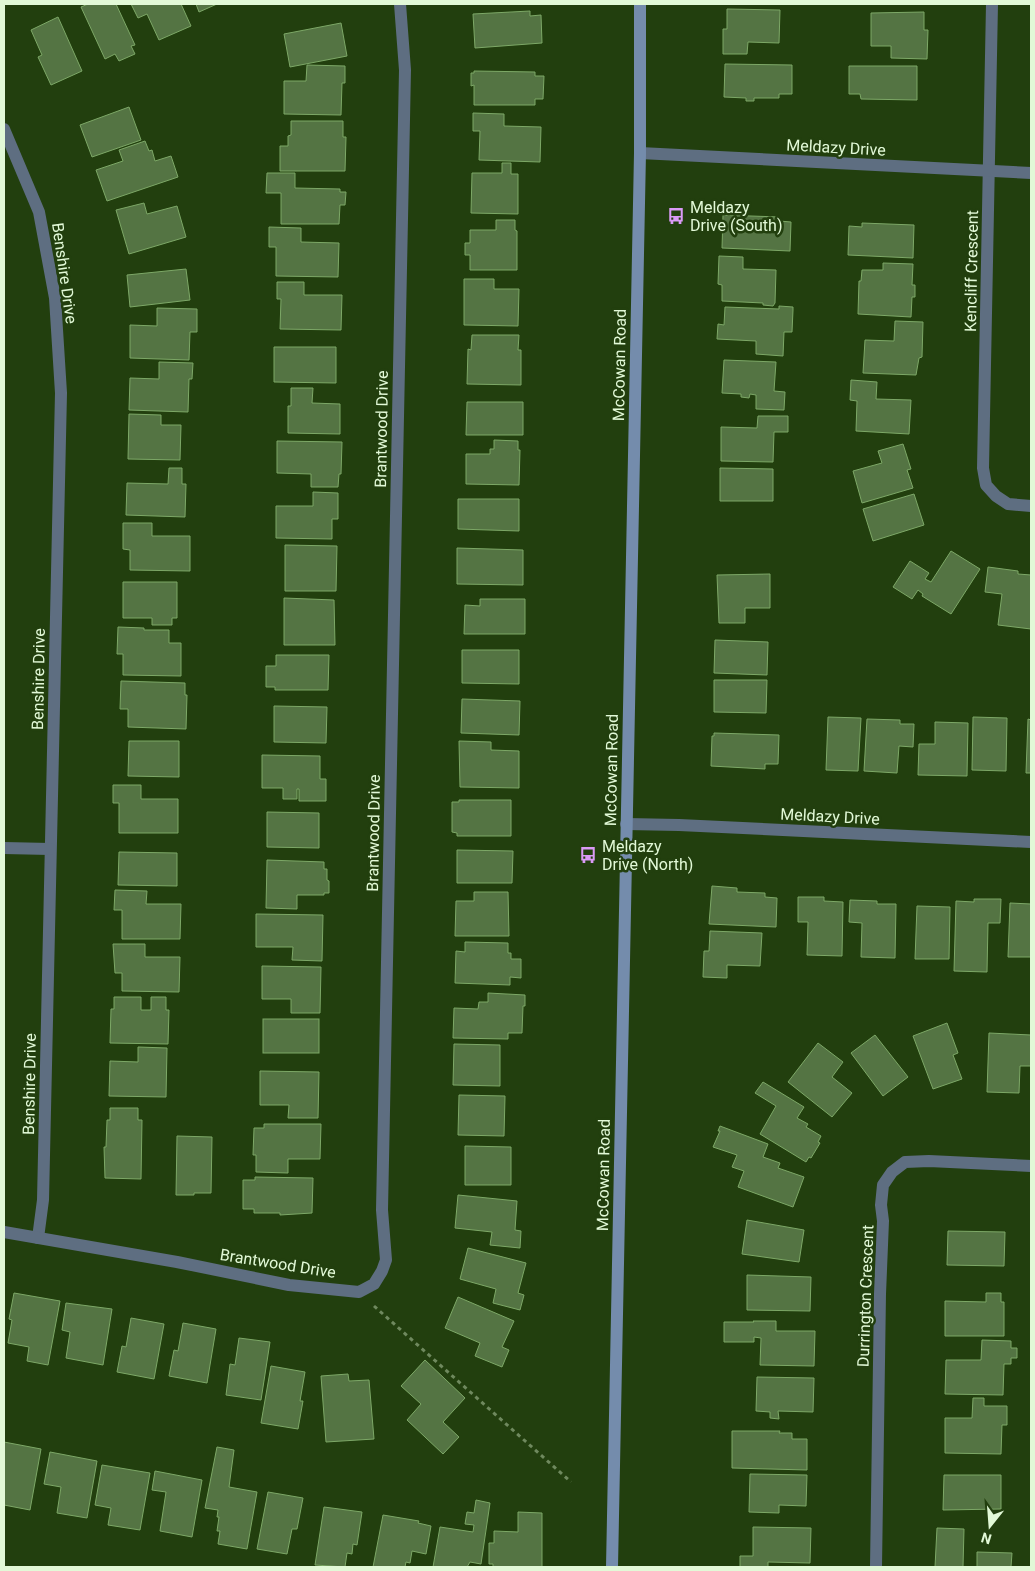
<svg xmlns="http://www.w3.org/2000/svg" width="1035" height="1571" viewBox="0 0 1035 1571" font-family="Roboto,sans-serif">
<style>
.building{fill:#547443;stroke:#7da867}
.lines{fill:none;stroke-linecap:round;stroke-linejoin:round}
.path{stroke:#6f895e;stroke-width:3;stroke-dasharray:4 4;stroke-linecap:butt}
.minor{stroke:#5e6e81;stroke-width:12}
.secondary{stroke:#748cac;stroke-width:12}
.labels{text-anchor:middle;stroke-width:5;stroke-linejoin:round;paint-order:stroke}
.street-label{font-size:16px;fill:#e2f9d7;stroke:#223f0e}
.poi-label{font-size:16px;fill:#e2f9d7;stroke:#223f0e;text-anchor:start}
</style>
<rect width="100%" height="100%" fill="#223f0e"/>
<g class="building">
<path d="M88 4H116L135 45 131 46 135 54 119 61 115 54 105 59 81 7Z"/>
<path d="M131 4H181L191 26 159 40 147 14 138 18Z"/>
<path d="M196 4H217L199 12Z"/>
<path d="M727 9 780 10 779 43 748 42 747 54H723V29H727Z"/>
<path d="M530 11V16L541 15 542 43 475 48 473 14Z"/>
<path d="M924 12V30H928L927 59 891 58V46H871V13Z"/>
<path d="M58 17 82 71 51 85 38 57 42 55 31 30Z"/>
<path d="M341 23 347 56 290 67 284 34Z"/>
<path d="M725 64 792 65V94H779V98H754V101H746V98L724 97Z"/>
<path d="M307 65 345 66V83H342L341 115 284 114V81H306Z"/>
<path d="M849 66H917V100L861 99 860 94H849Z"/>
<path d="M474 71 535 72V76H544L543 99H535V105H474V85L471 86V73H474Z"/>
<path d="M129 107 141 140 92 157 80 125Z"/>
<path d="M473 113 504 114V126L541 127 540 162 479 160 480 131H473Z"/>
<path d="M291 121H343V137H346L345 171H280V146H288V136L291 135Z"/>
<path d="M145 141 149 151 152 150 155 161 171 156 178 177 107 201 96 170 123 161 119 150Z"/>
<path d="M502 163H511V174H518V214L471 213 472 173H502Z"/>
<path d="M267 173H295V188L340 189V192H346L345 205H340L339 224H281V193H266Z"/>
<path d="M144 203 147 214 177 206 186 237 129 254 116 210Z"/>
<path d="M723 215 779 217V221L791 222 790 251 722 248Z"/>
<path d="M496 220H515V230L517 231V270H470V255H465V243H470V230H496Z"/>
<path d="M862 223 914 225 913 258 848 255 849 226 862 227Z"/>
<path d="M269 227 301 228V242L339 243 338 277 276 276V247H269Z"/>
<path d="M719 256 743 257V269L776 270 775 303 773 306 763 305V303L722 301V285L718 284Z"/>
<path d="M883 263 913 264 912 285H915V297H912L911 317 858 314 859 281H861L862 270H883Z"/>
<path d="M186 269 190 300 130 307 127 275Z"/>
<path d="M464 279H494V289H519L518 326 464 325Z"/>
<path d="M277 282H304V295H342L341 330 280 329 281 299H277Z"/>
<path d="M779 306 793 307V310L792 332H784L783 356 756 354V341L717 339 718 324 724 325 725 307 779 309Z"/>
<path d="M157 308 197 309V332H190L189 360 130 358V325L157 326Z"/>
<path d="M895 321 923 322 922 357 919 358 916 375 863 373 865 340 894 341Z"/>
<path d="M472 335H519L518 350H521V385L467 384 468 349 471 350Z"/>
<path d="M274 347H336V383L274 382Z"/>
<path d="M724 360 776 362 774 391 785 392 784 410 756 409V395L750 394 749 398 741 397V394L722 393Z"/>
<path d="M159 362 193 363 192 379H189L188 412 129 410 130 378 159 379Z"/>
<path d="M851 380 877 382 876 399 911 400 909 434 856 431 857 401 850 400Z"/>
<path d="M291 388H313L312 403 340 404V434L288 433V406H291Z"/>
<path d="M467 402H523V435H466Z"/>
<path d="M129 414 161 415V425H181L180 460 128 459Z"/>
<path d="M758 416H788V432H774L773 462 721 461V427L757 428Z"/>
<path d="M494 440 518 441V450H520L519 485 466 484V454H490V449H494Z"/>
<path d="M277 441 342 442 341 474H339L338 487H311V474L277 473Z"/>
<path d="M903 444 911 469 907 470 913 488 862 503 853 471 882 463 878 451Z"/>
<path d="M169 468H182V484H186L185 517 126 515 127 483 168 484Z"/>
<path d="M720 468 773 469V501H720Z"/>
<path d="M313 492 338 493V519H332V539L276 538V506H313Z"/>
<path d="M914 494 924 525 873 541 863 509Z"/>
<path d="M458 499H519V531L458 529Z"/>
<path d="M123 523H152V536H190V571L130 570V550L123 549Z"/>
<path d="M285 545 337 546 336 591H285Z"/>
<path d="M457 548 523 550V585L457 584Z"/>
<path d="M951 551 980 569 951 614 922 596 923 594 918 590 912 599 893 587 910 561 929 573 925 579 931 582Z"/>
<path d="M988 567 1018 571V574L1031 575V629L998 625 1002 594 985 592Z"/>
<path d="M770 574V608H745V623H719L717 575Z"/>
<path d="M123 582H177V618H172V625H152V618H123Z"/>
<path d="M284 598 334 600 335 645H284Z"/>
<path d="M480 599H525V634H464L465 605 480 606Z"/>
<path d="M118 627 144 628V630H169V643H181V676L123 675V654H117Z"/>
<path d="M715 640 768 642 767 675 714 673Z"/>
<path d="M462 650H519V684L462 683Z"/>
<path d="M276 655H329L328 690H275V687H266V666H276Z"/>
<path d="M714 680H767L766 713 714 712Z"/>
<path d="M121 681 185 683V695H187L186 729 128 727V709H120Z"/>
<path d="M462 699 520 701 519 735 461 733Z"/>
<path d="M274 706 327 707 326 743 274 742Z"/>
<path d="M828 717 861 718 858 771 826 770Z"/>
<path d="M973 717 1007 718 1006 771 972 770Z"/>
<path d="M867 719 900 720V724H914L913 747 899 746 897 773 864 771Z"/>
<path d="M1028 719 1031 720V773H1026Z"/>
<path d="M935 722 968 723 967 776 918 775 919 744H935Z"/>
<path d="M714 733 779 735 778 764H765V769L711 766 712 736H714Z"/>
<path d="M129 741H179V777L128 776Z"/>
<path d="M459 741 491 742V750L519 751V788L460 787Z"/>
<path d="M262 755 320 756V779H326V801H299V789H297V799H283V788H262Z"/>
<path d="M113 785H141V799H178V833H119V803H113Z"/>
<path d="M459 800H511V836H457V833L452 832V802H459Z"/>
<path d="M267 812 319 813V848L267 847Z"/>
<path d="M457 850 513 851 512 883H457Z"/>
<path d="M119 852 177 853V886L118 885Z"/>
<path d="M267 860 324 862V869H327V880L329 881V893H324V895H297V909L266 908Z"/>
<path d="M712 886 737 888V892L765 893V897L777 898 776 927 709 924Z"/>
<path d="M115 890 147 891 146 904H181L180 939H122V910H114Z"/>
<path d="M474 892H508L509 936H455L456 901H474Z"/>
<path d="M798 897H824V901L843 902 842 956 807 955 808 922H798Z"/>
<path d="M974 899H1001L1000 923H988L987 972 954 971 956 901 974 902Z"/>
<path d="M850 900 877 901V904H896L895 958 861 957 862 923 849 922Z"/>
<path d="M1010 903 1031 904V957H1008Z"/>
<path d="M917 906 950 907 949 959H915Z"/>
<path d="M256 914 323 915 322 961 292 960 293 947H256Z"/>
<path d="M710 931 762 933 760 966 727 965V978L703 977 704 951H709Z"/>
<path d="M465 942 508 943V953H511V959H521V978L510 977V985L455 983 456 951 465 952Z"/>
<path d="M113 944H145V957H180L179 992 122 991V973H115Z"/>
<path d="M262 966 321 967 320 1013H291V999H262Z"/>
<path d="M488 993 525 995V1006H523L522 1033H508V1039L453 1038 454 1008 478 1009 479 1002H488Z"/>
<path d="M114 997H141V1010H151V997H166V1010H169L168 1044 110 1043 111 1009H114Z"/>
<rect x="263" y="1019" width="56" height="34"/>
<path d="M947 1023 958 1053 953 1055 962 1079 933 1089 913 1036Z"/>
<path d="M989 1033 1031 1035V1066H1020L1019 1093 987 1092Z"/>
<path d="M875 1035 908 1077 883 1096 851 1053Z"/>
<path d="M818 1043 843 1062 832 1077 852 1093 832 1117 788 1082Z"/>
<path d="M454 1044 500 1045V1086L453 1085Z"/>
<path d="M138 1047 167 1048 166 1097 109 1096 110 1061 138 1062Z"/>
<path d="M260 1071 319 1072 318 1118H288L289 1105H260Z"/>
<path d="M763 1082 804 1107 797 1118 808 1124 806 1127 821 1136 818 1142 820 1143 811 1158 809 1157 806 1162 760 1134 776 1106 755 1093Z"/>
<path d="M459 1095 505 1096 504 1136 458 1135Z"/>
<path d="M110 1108H138V1120H142L141 1179 105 1178 104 1147H106L107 1120H110Z"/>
<path d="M264 1124H321L320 1159H288V1173L256 1172V1155H253L254 1128H264Z"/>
<path d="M720 1126 768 1144 763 1157 780 1163 778 1168 804 1177 793 1207 738 1187 744 1171 732 1167 737 1155 713 1147 720 1131H718Z"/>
<path d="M177 1136 212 1137 211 1193H194V1195H176Z"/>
<path d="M465 1146 511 1147V1185H465Z"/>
<path d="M255 1177 313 1178 312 1213 280 1215V1213H254V1209H243V1180H255Z"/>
<path d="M458 1195 517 1201 515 1230 521 1231 520 1248 490 1245 492 1232 455 1228Z"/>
<path d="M747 1220 804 1230 799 1262 742 1254Z"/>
<path d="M948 1231 1005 1232 1004 1266 947 1265Z"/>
<path d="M468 1248 526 1263 518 1293 524 1295 520 1310 493 1303 496 1289 460 1279Z"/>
<path d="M747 1275 811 1277 810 1311 747 1310Z"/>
<path d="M14 1293 60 1301 48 1365 27 1361 29 1347 8 1343 12 1320 9 1319Z"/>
<path d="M986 1293H1001V1302H1004V1336H945V1301L986 1302Z"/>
<path d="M458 1297 514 1321 502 1347 509 1350 502 1367 475 1356 480 1343 445 1328Z"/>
<path d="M66 1303 112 1309 103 1365 66 1358 70 1332 62 1330Z"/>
<path d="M131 1318 164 1324 154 1379 117 1372 122 1346 126 1347Z"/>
<path d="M753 1321H776V1331H815L814 1366 760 1365 761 1338 754 1337V1342H724V1322H754Z"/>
<path d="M183 1323 216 1329 207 1383 169 1376 174 1350 178 1351Z"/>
<path d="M239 1338 270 1342 261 1400 226 1395 230 1364 235 1365Z"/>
<path d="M982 1340 1011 1341V1348H1017V1358H1011V1364H1004L1003 1395 945 1394 946 1360H981Z"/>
<path d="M425 1360 465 1398 443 1422 459 1437 443 1454 407 1420 421 1404 401 1386Z"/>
<path d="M271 1366 305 1372 300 1401H303L298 1429 261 1423Z"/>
<path d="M348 1374 349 1381 369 1380 374 1439 326 1442 321 1376Z"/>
<path d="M757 1377 814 1378 813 1412 778 1411 779 1419 770 1418V1412L756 1411Z"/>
<path d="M973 1398H984V1406H1007V1425H1002L1001 1454 945 1453V1418H972Z"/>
<path d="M732 1431H780L779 1433H792V1439H807V1470L732 1468Z"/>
<path d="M4 1442 41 1449 30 1510 4 1505Z"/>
<path d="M217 1447 234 1450 229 1487 257 1492 247 1549 218 1544 220 1531H217L219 1517H217L218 1510 205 1508Z"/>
<path d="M50 1452 97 1461 87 1518 57 1513 61 1487 44 1484Z"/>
<path d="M102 1465 150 1473 140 1530 108 1525 111 1508 95 1505Z"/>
<path d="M155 1471 202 1480 192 1537 160 1531 166 1492 152 1490Z"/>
<path d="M750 1474 807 1475 806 1506 779 1505V1513L749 1512Z"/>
<path d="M944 1475H1001V1509L943 1510Z"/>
<path d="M268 1492 303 1498 297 1529H292L287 1554 257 1549Z"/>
<path d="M476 1500 490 1503 481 1564 470 1562 467 1567H433L440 1527 473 1532 474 1525 465 1524 467 1512 474 1513Z"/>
<path d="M324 1507 362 1512 357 1545 353 1544 352 1554 347 1553 345 1567 315 1565Z"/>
<path d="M518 1512 542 1513V1567H493V1564H489V1543H494V1531L518 1532Z"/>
<path d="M383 1515 419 1521 418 1523 431 1526 426 1554 412 1551 410 1563 406 1562 405 1567H373Z"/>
<path d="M753 1527 811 1528 810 1563 768 1562V1567H740V1556H753Z"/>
<path d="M937 1528 964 1529 963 1567H935Z"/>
<path d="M977 1552 1012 1553 1011 1567H977Z"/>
</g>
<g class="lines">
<path class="path" d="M374 1306 571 1482"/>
<g class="minor">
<path d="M992 4 983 468 986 485 996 496 1008 504 1031 506"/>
<path d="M4 129 39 212 55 298 61 393 43 1200 38 1238"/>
<path d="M640 153 1031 173"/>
<path d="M626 824 679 825 1031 842"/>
<path d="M4 848 50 849"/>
<path d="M4 1232 177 1262 289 1285 359 1292 374 1284 382 1271 386 1260 382 1210 405 70 400 4"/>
<path d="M876 1567 880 1294 883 1221 881 1205 883 1185 892 1172 905 1162 929 1161 1031 1166"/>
</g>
<path class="secondary" d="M612 1567 640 153V4"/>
</g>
<defs>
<g id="bus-bare" transform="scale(1.35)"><path d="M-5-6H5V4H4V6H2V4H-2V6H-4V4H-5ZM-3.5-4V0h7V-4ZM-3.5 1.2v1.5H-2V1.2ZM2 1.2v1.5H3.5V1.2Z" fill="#da9af6" stroke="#223f0e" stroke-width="2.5" paint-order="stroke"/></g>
</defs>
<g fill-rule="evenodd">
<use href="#bus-bare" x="676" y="216"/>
<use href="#bus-bare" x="588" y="855"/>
</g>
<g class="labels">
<g class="street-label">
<text transform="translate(836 147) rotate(3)" y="6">Meldazy Drive</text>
<text transform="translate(971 271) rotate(-89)" y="6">Kencliff Crescent</text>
<text transform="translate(65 273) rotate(82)" y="6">Benshire Drive</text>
<text transform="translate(619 365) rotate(-89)" y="6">McCowan Road</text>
<text transform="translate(381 429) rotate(-89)" y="6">Brantwood Drive</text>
<text transform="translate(38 679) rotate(-89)" y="6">Benshire Drive</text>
<text transform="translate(611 770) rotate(-89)" y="6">McCowan Road</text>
<text transform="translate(830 816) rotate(3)" y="6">Meldazy Drive</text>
<text transform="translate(373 833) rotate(-89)" y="6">Brantwood Drive</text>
<text transform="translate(29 1084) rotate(-89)" y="6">Benshire Drive</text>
<text transform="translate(603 1175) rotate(-89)" y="6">McCowan Road</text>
<text transform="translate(278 1263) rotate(9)" y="6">Brantwood Drive</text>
<text transform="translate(865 1296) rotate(-88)" y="6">Durrington Crescent</text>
</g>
<g class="poi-label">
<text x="690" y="213">Meldazy<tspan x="690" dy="18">Drive (South)</tspan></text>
<text x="602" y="852">Meldazy<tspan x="602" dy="18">Drive (North)</tspan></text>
</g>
</g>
<rect width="1035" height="1571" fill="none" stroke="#e2f9d7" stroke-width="10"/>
<g transform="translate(990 1526) rotate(197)" stroke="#223f0e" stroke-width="4" paint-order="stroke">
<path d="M0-4L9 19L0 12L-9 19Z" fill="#e2f9d7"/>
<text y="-8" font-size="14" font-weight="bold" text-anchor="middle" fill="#e2f9d7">N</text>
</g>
</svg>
